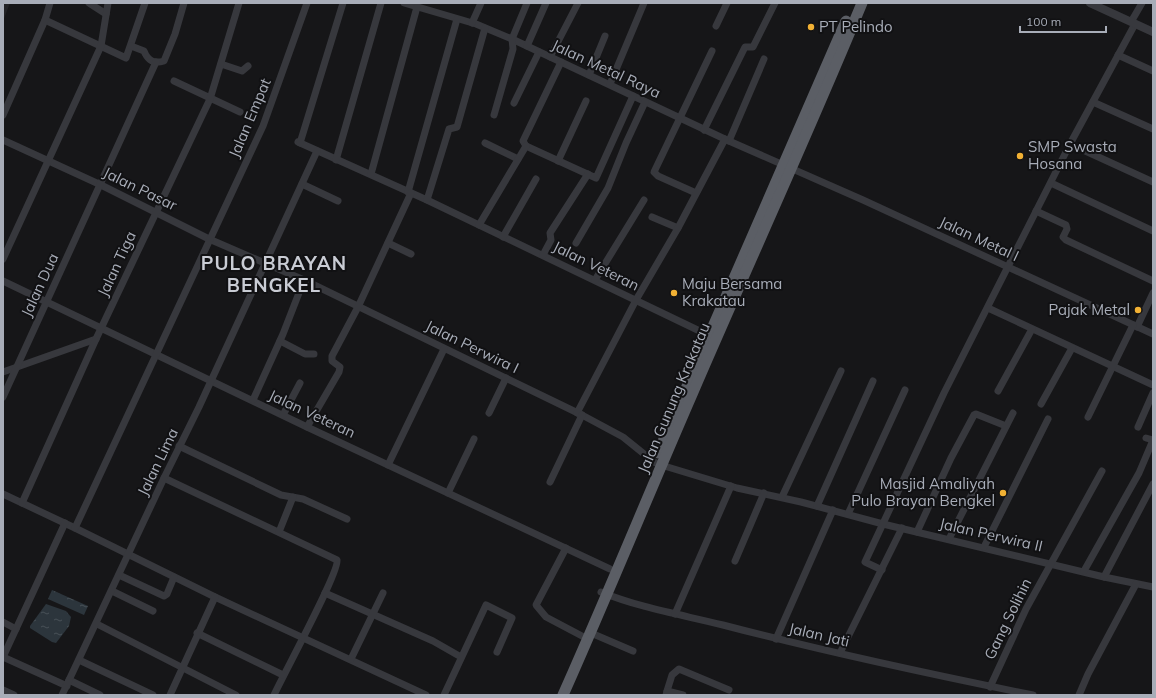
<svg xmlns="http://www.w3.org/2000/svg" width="1156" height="698" viewBox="0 0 1156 698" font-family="Mulish,sans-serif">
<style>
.built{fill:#222225}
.water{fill:url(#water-ripples)}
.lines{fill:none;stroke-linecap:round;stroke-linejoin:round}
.minor{stroke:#37383d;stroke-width:7}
.tertiary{stroke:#37383d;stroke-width:8}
.trunk{stroke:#5b5e65;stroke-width:11}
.poi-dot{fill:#f2b134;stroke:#111113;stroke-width:1.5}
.labels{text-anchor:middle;stroke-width:4;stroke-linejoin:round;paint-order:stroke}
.poi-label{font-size:15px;fill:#a8adb8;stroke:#111113;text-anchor:start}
.street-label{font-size:15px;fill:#a8adb8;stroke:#111113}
.district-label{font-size:19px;font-weight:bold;letter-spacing:1px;fill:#c9ccd4;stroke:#111113}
</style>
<defs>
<pattern id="water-ripples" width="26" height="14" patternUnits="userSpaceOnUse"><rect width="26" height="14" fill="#2c353c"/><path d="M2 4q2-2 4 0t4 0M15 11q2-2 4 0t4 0" fill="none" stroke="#485056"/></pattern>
</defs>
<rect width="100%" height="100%" fill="#161618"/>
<path class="built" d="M3 3H10L3 21Z"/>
<g class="water">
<path d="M52 590 88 606 84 615 48 599Z"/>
<path d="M46 604 66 611 71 617 69 626 56 643 52 642 30 628V626Z"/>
</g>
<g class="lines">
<g class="minor">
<path d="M89 3 106 14"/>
<path d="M404 3 476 24 512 39 729 141 863 200 1153 334"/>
<path d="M45 20 126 58 145 3"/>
<path d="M1131 22 1142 3"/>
<path d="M472 23 481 3"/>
<path d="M716 26 727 3"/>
<path d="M131 46 144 51C148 61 154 64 164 61L175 34 184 3"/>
<path d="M527 46 546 3"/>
<path d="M1118 55 1153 71"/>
<path d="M550 57 578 3"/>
<path d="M221 64 242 71 248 66"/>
<path d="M589 75 605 36"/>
<path d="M174 81 240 112"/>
<path d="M610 84 644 3"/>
<path d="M1093 102 1153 129"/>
<path d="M514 103 539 52"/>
<path d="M3 115 45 20 50 3"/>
<path d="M494 115 513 49 512 39 527 3"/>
<path d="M704 130 745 47H753L775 3"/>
<path d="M3 140 101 185 209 239 304 280 582 415 623 437 654 462 661 465 737 488 801 502 883 524 1104 577 1153 587"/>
<path d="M729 141 764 59"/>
<path d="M298 142 427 200 708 335"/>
<path d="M300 143 343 3"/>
<path d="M485 143 518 159"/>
<path d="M1070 144 1153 182"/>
<path d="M526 146 596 178 633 96"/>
<path d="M526 146 523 141 561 62"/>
<path d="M336 160 381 3"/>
<path d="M558 161 586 101"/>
<path d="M371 174 417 7"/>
<path d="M1051 183 1153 231"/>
<path d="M302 184 338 201"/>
<path d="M408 192 457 19"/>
<path d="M696 193 658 176 654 172 712 51"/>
<path d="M427 200 449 129 457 127 485 28"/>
<path d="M1036 211 1066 225 1067 229 1063 237 1066 240 1153 281"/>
<path d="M652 217 678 228"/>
<path d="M479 225 526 146"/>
<path d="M503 237 536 179"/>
<path d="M388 243 411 254"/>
<path d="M576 243 608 188 626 143 645 102"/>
<path d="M543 255 551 240 550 233 588 174"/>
<path d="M3 259 101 46 108 3"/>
<path d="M595 280 644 200"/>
<path d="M3 281 307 427 610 569"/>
<path d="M988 308 1153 385"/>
<path d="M1137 327 1153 293"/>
<path d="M280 341 305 354H314"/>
<path d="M3 372 96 339"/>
<path d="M998 391 1032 329"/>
<path d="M3 397 156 62"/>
<path d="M253 400 283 334 304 280"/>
<path d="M1041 404 1072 348"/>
<path d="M489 413 506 378"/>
<path d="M577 413 636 300 678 228 725 139"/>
<path d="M283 415 300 383"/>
<path d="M1088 417 1133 325"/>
<path d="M307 427 339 372 340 367 332 361V356L358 307 411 193"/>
<path d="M1138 427 1153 393"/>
<path d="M179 446 281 495 303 499 347 519"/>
<path d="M388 465 444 349"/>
<path d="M164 478 337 560C340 571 282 677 274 695"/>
<path d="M550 482 582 415"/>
<path d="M448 493 474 439"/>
<path d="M3 494 75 528 215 597 426 695"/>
<path d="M782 497 841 371"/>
<path d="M22 503 96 339 210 99 239 3"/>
<path d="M817 506 873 381"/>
<path d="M848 514 905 390"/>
<path d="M75 528 263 126 307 3"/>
<path d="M279 532 293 497"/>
<path d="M917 532 951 458 974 415 976 414 1006 426"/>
<path d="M949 539 1013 413"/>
<path d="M984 547 1048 419"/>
<path d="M566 548 536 605 546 617 582 636"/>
<path d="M735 561 764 493"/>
<path d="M882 570 865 562 944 393 1070 144 1135 24"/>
<path d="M1084 571 1139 473 1153 440 1146 438"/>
<path d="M119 575 164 596 167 594 174 577"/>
<path d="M1104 577 1153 484"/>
<path d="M112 591 153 611"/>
<path d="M601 592C640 608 683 615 723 625 826 652 929 674 1033 695"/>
<path d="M325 593 433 641 461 657"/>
<path d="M675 614 731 486"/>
<path d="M3 622 16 629"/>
<path d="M97 624 236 695"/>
<path d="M197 633 283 675"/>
<path d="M591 633 633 651"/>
<path d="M776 639 833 510"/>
<path d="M840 653 902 528"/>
<path d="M3 657 65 523"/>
<path d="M3 657 67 686"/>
<path d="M351 659 383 593"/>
<path d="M79 660 153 695"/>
<path d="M69 680 100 695"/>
<path d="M990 687 1026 609 1102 471"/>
<path d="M3 690 14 695"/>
<path d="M667 691 672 675 679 669 729 690"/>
<path d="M62 695 164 478 199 407 317 151"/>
<path d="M170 695 215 597"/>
<path d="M444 695 486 605 512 618 497 652"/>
<path d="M666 695 667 691 683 695"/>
<path d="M1079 695 1088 674 1136 584"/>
</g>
<path class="tertiary" d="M1090 3 1153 32"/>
<g class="trunk">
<path d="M658 453 846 21"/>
<path d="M563 695C608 594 649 493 693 392 749 262 808 134 862 3"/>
</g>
</g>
<g class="poi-dot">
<circle cx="811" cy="27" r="4"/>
<circle cx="1020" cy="156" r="4"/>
<circle cx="674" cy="293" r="4"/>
<circle cx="1138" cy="310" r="4"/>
<circle cx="1003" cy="493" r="4"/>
</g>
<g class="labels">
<g class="poi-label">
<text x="819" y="32">PT Pelindo</text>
<text x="1028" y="152">SMP Swasta<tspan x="1028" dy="17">Hosana</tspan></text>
<text x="682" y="289">Maju Bersama<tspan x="682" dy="17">Krakatau</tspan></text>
<text x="1130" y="315" text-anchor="end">Pajak Metal</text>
<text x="995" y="489" text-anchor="end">Masjid Amaliyah<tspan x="995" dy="17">Pulo Brayan Bengkel</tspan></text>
</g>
<g class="street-label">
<text transform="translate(606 69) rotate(25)" y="5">Jalan Metal Raya</text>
<text transform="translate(250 118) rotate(-67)" y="5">Jalan Empat</text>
<text transform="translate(140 189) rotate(26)" y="5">Jalan Pasar</text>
<text transform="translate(979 239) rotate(25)" y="5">Jalan Metal I</text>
<text transform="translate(117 264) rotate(-65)" y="5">Jalan Tiga</text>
<text transform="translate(596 266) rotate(26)" y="5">Jalan Veteran</text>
<text transform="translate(40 285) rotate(-65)" y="5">Jalan Dua</text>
<text transform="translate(472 347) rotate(26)" y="5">Jalan Perwira I</text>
<text transform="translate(674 398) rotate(-67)" y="5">Jalan Gunung Krakatau</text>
<text transform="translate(312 414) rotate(25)" y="5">Jalan Veteran</text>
<text transform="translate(158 462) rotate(-64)" y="5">Jalan Lima</text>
<text transform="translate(991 535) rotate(13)" y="5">Jalan Perwira II</text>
<text transform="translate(1008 619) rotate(-64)" y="5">Gang Solihin</text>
<text transform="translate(819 635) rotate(13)" y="5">Jalan Jati</text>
</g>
<g class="district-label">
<text x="274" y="270">PULO BRAYAN<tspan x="274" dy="22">BENGKEL</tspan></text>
</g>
</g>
<rect width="1156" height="698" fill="none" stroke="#a8adb8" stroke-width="8"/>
<path d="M1020 26v6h86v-6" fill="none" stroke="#a8adb8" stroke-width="2"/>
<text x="1026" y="26" font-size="12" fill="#a8adb8" stroke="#111113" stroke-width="3" paint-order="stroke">100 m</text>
</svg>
